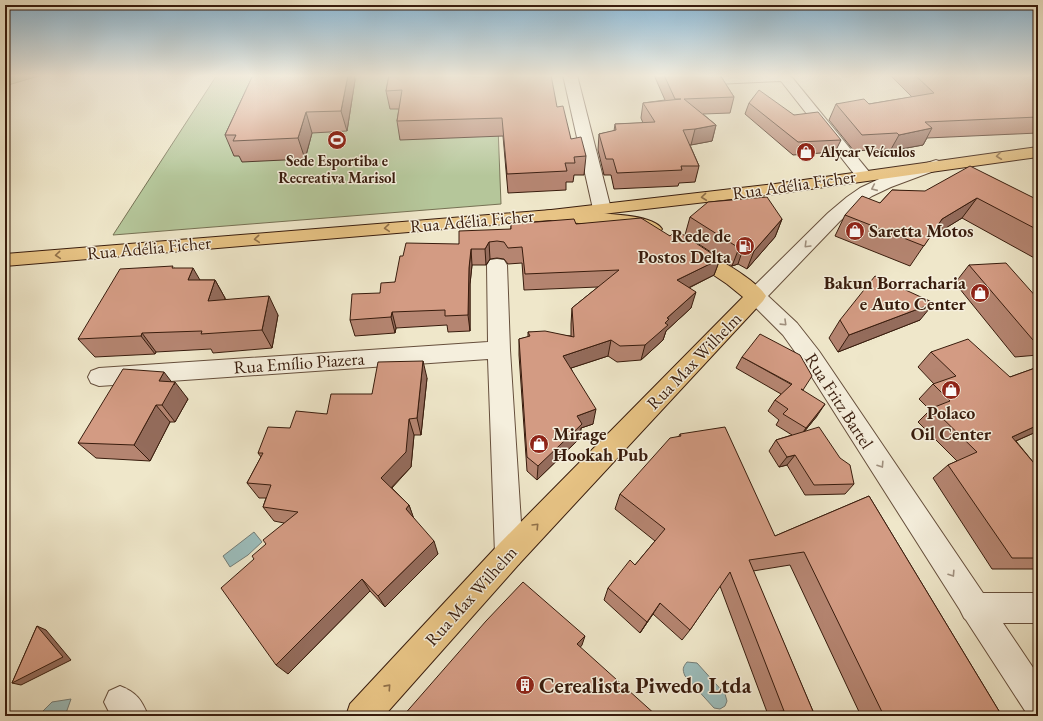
<svg xmlns="http://www.w3.org/2000/svg" width="1043" height="721" viewBox="0 0 1043 721" font-family="'EB Garamond',serif">
<style>
.green{fill:#b5c69a;stroke:#767154}
.water{fill:#9cbebd;stroke:#747d77}
.lines{fill:none;stroke-linecap:round;stroke-linejoin:round}
.minor-casing{stroke:#664f3c;stroke-width:2}
.major-casing{stroke:#381c0d;stroke-width:2}
.highway-casing{stroke:#381c0d;stroke-width:2}
.minor{fill:#f5efdd;fill-rule:evenodd}
.major{fill:#e8c485;fill-rule:evenodd}
.highway{fill:#e8c485;fill-rule:evenodd}
.wall{fill:#b58571;stroke:#381c0d}
.shaded-wall{fill:#946c5c;stroke:#381c0d}
.building{fill:#d39b83;stroke:#381c0d}
.oneway{stroke:#907049}
.oneway2{stroke:#a0907f}
.labels{text-anchor:middle;stroke-width:3;stroke-linejoin:round;paint-order:stroke}
.far-poi-label{font-size:15px;font-weight:bold;fill:#381c0d;stroke:#f5efdd;text-anchor:start}
.street-label{font-size:18px;fill:#381c0d;stroke:#f5efdd}
.poi-label{font-size:18px;font-weight:bold;fill:#381c0d;stroke:#f5efdd;text-anchor:start}
.near-poi-label{font-size:22px;font-weight:bold;fill:#381c0d;stroke:#f5efdd;text-anchor:start}
</style>
<rect width="100%" height="100%" fill="#efe7ca"/>
<filter id="stains"><feTurbulence type="fractalNoise" baseFrequency=".005" numOctaves="4"/><feColorMatrix values="0 0 0 0 .2 0 0 0 0 .09 0 0 0 0 .02 0 0 0 .5 -.17"/></filter>
<radialGradient id="worn" r=".72"><stop offset=".6" stop-color="#630" stop-opacity="0"/><stop offset="1" stop-color="#630" stop-opacity=".3"/></radialGradient>
<g class="green">
<path d="M5 75H42L5 86Z"/>
<path d="M217 75H496L501 204 113 235Z"/>
</g>
<g class="water">
<path d="M254 532 262 542 248 555 230 567 223 556Z"/>
<path d="M687 662 697 663 725 694 727 701 725 706 720 709 714 708 685 676C682 669 683 667 687 662Z"/>
<path d="M71 699 65 716H38L52 702Z"/>
</g>
<g class="lines">
<g class="minor-casing">
<g id="minor">
<path d="M563 75H577L611 209 608 213 602 214 596 213 593 209Z"/>
<path d="M739 75H790L870 173 872 176 870 179 864 181 858 179 781 81 693 85 688 84 686 81 688 78 693 77Z"/>
<path d="M936 160 942 162 944 165 942 168 891 187 872 196 859 205 840 221 768 296 797 323 819 351 983 593H1038V623H1003L1038 675V716L1027 714 966 620 964 618 960 610 803 363 783 335 749 301 746 296 749 291 828 213 847 197 860 188 879 179Z"/>
<path d="M497 259 504 260 507 265 510 350 523 554 519 564 509 568 499 564 495 554 488 359 99 386 91 383 88 377 91 371 99 368 488 342 487 265 490 260Z"/>
<path d="M120 686C136 692 142 700 148 716H111L104 702 109 691Z"/>
</g>
</g>
<g class="major-casing">
<g id="major">
<path d="M551 210C558 210 565 212 573 212 592 214 651 212 662 229L659 233C647 236 636 228 623 226 597 222 571 225 545 219L542 215 545 211Z"/>
<path d="M691 245 698 247C715 258 756 279 766 296L763 301 519 564 384 716H346L350 704 499 544 743 297 727 284 684 255 682 251 684 247Z"/>
</g>
</g>
<g class="highway-casing">
<path id="highway" d="M1038 147V157L775 194 551 220 5 266V254L551 210 775 184Z"/>
</g>
<use href="#minor" class="minor"/>
<use href="#major" class="major"/>
<use href="#highway" class="highway"/>
</g>
<g class="wall">
<path d="M253 75H354L355 80 347 131 312 133 305 159 242 162 239 156H234L225 135Z"/>
<path d="M389 75 557 107 571 139 586 156 584 175H574L573 182H566V190L508 193 503 136 400 140 397 121 399 109H390L386 91Z"/>
<path d="M654 75H720L734 97 730 113 703 114 716 125 712 141 690 145 699 166 695 182 679 183 678 186 614 189 611 175H604L598 150 599 134 614 131 615 124 643 123 641 118 643 103 665 100Z"/>
<path d="M890 75H1038V133L927 138 923 145 890 151 888 149 854 151 829 120 836 104H869L912 97Z"/>
<path d="M749 103 794 115 841 140 835 152 793 155 745 114Z"/>
<path d="M892 190 1038 200V260L962 218 929 238 910 266 835 236 845 215 880 203Z"/>
<path d="M690 217 782 219 775 237 747 269 738 264 732 266 685 235Z"/>
<path d="M511 224H576L670 236 720 259 714 275 689 288 691 308 666 331 663 340 641 360 617 362 608 356 571 368 593 424 581 428 580 438 537 480 527 471 519 355V339L528 337V332L571 336V324L572 308 598 287 524 290 522 263 508 264 504 259 497 258 490 259 486 265H472L470 284V331L448 332 447 325 396 328 395 333 355 336 350 320 380 293 395 282 459 244 511 229Z"/>
<path d="M969 265 1038 299V355L1015 357 955 283Z"/>
<path d="M174 268 200 280H215L225 298V299L278 315 272 348 213 353 211 349 156 352 155 354 95 357 78 339Z"/>
<path d="M840 320H920L838 352 829 338Z"/>
<path d="M931 352 1010 377 1038 367V434L1036 432 1016 441 1038 468V569H992L933 478 948 465 957 461 918 422 930 410 919 399 933 384H934L918 367Z"/>
<path d="M742 357 803 391 817 416 804 432 854 484 845 494 805 495 787 465 779 467 769 451 776 440 792 435 776 425 779 420 768 411 775 400 781 394 736 368Z"/>
<path d="M427 378 421 435H414L411 467 392 488 409 505 413 517 438 554 385 607 370 591 288 674 254 559 284 523 274 521 263 507 266 498H259L247 483 261 457 258 453 290 428 327 414 372 394Z"/>
<path d="M172 382 188 399 175 422H170L150 461 96 458 78 443Z"/>
<path d="M680 434 775 536 869 496 1002 716H861L790 565 753 571 815 716H722L767 712 720 586 690 630 682 640 653 614 640 633 604 600 608 588 635 565 655 541 615 509 620 494 679 436Z"/>
</g>
<g class="shaded-wall">
<path d="M348 75H354L355 80 347 131 341 111Z"/>
<path d="M306 112 312 133 305 159 298 138Z"/>
<path d="M716 125 712 141 691 145 695 129Z"/>
<path d="M932 128 923 145 890 151 899 135Z"/>
<path d="M977 198 962 218 928 239 942 219Z"/>
<path d="M782 219 775 237 747 269 754 251Z"/>
<path d="M489 242 490 259 486 265 485 249Z"/>
<path d="M744 246 738 264 732 266 739 248Z"/>
<path d="M471 249 472 265 470 284V331L468 315 469 268Z"/>
<path d="M720 259 714 275 672 296 677 280Z"/>
<path d="M193 268 204 287 188 280Z"/>
<path d="M215 280 225 298 219 319 208 301Z"/>
<path d="M696 292 691 308 666 331 663 340 641 360 645 345 667 318Z"/>
<path d="M269 296 278 315 272 348 262 330Z"/>
<path d="M934 303 920 320 838 352 849 335Z"/>
<path d="M392 312 396 328 395 333 391 317Z"/>
<path d="M142 333 156 352 155 354 141 336Z"/>
<path d="M611 340 608 356 562 371 563 356Z"/>
<path d="M423 361 427 378 421 435 417 418Z"/>
<path d="M164 372 174 385 175 382 188 399 175 422 162 405 159 381Z"/>
<path d="M825 404 817 416 798 439 806 428Z"/>
<path d="M156 405 170 422 150 461 134 445Z"/>
<path d="M596 409 593 424 581 428 580 438 537 480 538 466 577 416Z"/>
<path d="M409 419 414 435 411 467 387 492 381 478Z"/>
<path d="M1038 425V430L1036 432 995 450 1012 437Z"/>
<path d="M795 455 787 465 779 467 787 457Z"/>
<path d="M409 505 414 519 406 509Z"/>
<path d="M434 541 438 554 385 607 378 596Z"/>
<path d="M362 579 370 591 288 674 276 665Z"/>
<path d="M660 603 653 614 640 633 647 622Z"/>
<path d="M37 626 46 630 71 660 21 685 12 683Z"/>
<path d="M585 636 582 645 575 654 577 644Z"/>
</g>
<g class="building">
<path d="M253 75H348L341 111 306 112 298 138 233 141 236 135H225Z"/>
<path d="M389 75H551L557 107 563 106 571 139 581 137 586 156 574 157 575 163H565L567 171 507 174 502 118 397 121 402 90 386 91Z"/>
<path d="M664 75H720L734 97 684 99 716 125 695 129 683 130 699 166H681L682 170 617 173 613 159H606L599 134 616 130 615 124 655 122 643 103 681 99H675Z"/>
<path d="M915 75H1038V117L925 122 932 128 899 135 897 133 862 135 836 104 864 99 869 104 934 93Z"/>
<path d="M759 90 794 115 818 112 841 140 798 142 749 103Z"/>
<path d="M970 166 1038 200V230L977 198 942 219 924 246 845 215 862 196 880 203 892 190 925 191Z"/>
<path d="M767 197 782 219 754 251 744 246 739 248 690 217 708 202Z"/>
<path d="M641 218 670 236 676 230 720 259 677 280 696 292 667 318 669 319 665 323 668 325 645 345 620 346 611 340 563 356 596 409 577 416 582 424 538 466 527 457 519 339 530 336 528 332 545 331 574 337 572 308 619 270 525 274 522 247 508 248 504 242 497 241 489 242 485 249H471L469 268 468 315 445 316V310L392 312 391 317 350 320 352 294 380 293 381 283 395 282 400 256H403L406 243 459 244V231L511 229V224L574 219 576 224Z"/>
<path d="M1006 263 1038 299V339L1033 340 969 265Z"/>
<path d="M173 266 172 268H193L188 280H215L208 301 269 296 262 330 201 334 202 331 142 333 141 336 78 339 120 269Z"/>
<path d="M875 276 934 303 849 335 840 320Z"/>
<path d="M760 334 800 355 812 376 803 390 801 389 825 404 806 428 783 414 788 409 775 400 792 384 742 357Z"/>
<path d="M968 339 1010 377 1038 367V425L1012 437 1038 468V558H1012L948 465 977 452 932 408 950 401 933 384 956 376 931 352Z"/>
<path d="M423 361 417 418 409 419 406 452 381 478 409 505 406 509 434 541 378 596 362 579 276 665 221 588 254 559 252 556 266 544 263 540 298 512 263 507 271 485 247 483 263 453H258L268 427 290 428 296 411 327 414 331 394H372L378 362Z"/>
<path d="M123 369 164 372 159 381 175 382 162 405H156L134 445 78 443Z"/>
<path d="M725 427 775 536 869 496 1002 716H884L804 552 749 560 815 716H722L784 711 730 572 690 630 660 603 647 622 608 588 630 560 635 565 665 529 620 494 670 438 681 436 680 434Z"/>
<path d="M819 427 840 458 850 465 854 484 814 485 795 455 787 457 776 440Z"/>
<path d="M523 582 585 636 577 644 657 716H403L486 621Z"/>
<path d="M37 626 63 657 12 683Z"/>
</g>
<defs><path id="oneway-chevron" d="M-2-3.5L2.5 0L-2 3.5" fill="none" stroke-width="1.6" stroke-linecap="round" stroke-linejoin="round"/></defs>
<g class="oneway">
<use href="#oneway-chevron" transform="translate(999 156) rotate(173)"/>
<use href="#oneway-chevron" transform="translate(704 197) rotate(174)"/>
<use href="#oneway-chevron" transform="translate(387 228) rotate(175)"/>
<use href="#oneway-chevron" transform="translate(257 239) rotate(175)"/>
<use href="#oneway-chevron" transform="translate(58 255) rotate(175)"/>
<use href="#oneway-chevron" transform="translate(536 526) rotate(-46)"/>
<use href="#oneway-chevron" transform="translate(388 687) rotate(-48)"/>
</g>
<g class="oneway2">
<use href="#oneway-chevron" transform="translate(874 188) rotate(156)"/>
<use href="#oneway-chevron" transform="translate(807 245) rotate(135)"/>
<use href="#oneway-chevron" transform="translate(784 323) rotate(44)"/>
<use href="#oneway-chevron" transform="translate(881 465) rotate(57)"/>
<use href="#oneway-chevron" transform="translate(952 574) rotate(57)"/>
</g>
<linearGradient id="sky" x2="0" y2="1"><stop stop-color="#89b8d7"/><stop offset="0.43" stop-color="#f8f4e7"/><stop offset="1" stop-color="#f8f4e7" stop-opacity="0"/></linearGradient>
<rect width="1043" height="176" fill="url(#sky)"/>
<defs>
<g id="stadium-disc" transform="scale(1)"><circle r="9.5" fill="#8f2418" stroke="#f5efdd"/><path d="M0-5a6.5 5 0 1 0 0 10a6.5 5 0 1 0 0-10ZM-3.5-1.8h7v3.6h-7Z" fill="#fff"/></g>
<g id="shop-disc" transform="scale(1)"><circle r="9.5" fill="#8f2418" stroke="#f5efdd"/><path d="M-5-2.5h2.3a2.7 3.5 0 0 1 5.4 0H5L5.5 6h-11ZM-1.5-2.5h3a1.5 2.3 0 0 0-3 0Z" fill="#fff"/></g>
<g id="fuel-disc" transform="scale(1)"><circle r="9.5" fill="#8f2418" stroke="#f5efdd"/><path d="M-5.5-6h7V0h2V4h1.3V-2.5L3-4.5l.8-.8L6-3V5H2.5V1h-1V6h-7ZM-4.2-4.7v3.2H.2V-4.7Z" fill="#fff"/></g>
<g id="building-disc" transform="scale(1)"><circle r="9.5" fill="#8f2418" stroke="#f5efdd"/><path d="M-4-6H4V6H1V3H-1V6H-4ZM-2.5-4.3h1.7v1.8h-1.7ZM.8-4.3h1.7v1.8H.8ZM-2.5-1h1.7V.8h-1.7ZM.8-1h1.7V.8H.8Z" fill="#fff"/></g>
</defs>
<g fill-rule="evenodd">
<use href="#stadium-disc" x="337" y="140"/>
<use href="#shop-disc" x="806" y="152"/>
<use href="#shop-disc" x="855" y="231"/>
<use href="#fuel-disc" x="745" y="246"/>
<use href="#shop-disc" x="980" y="293"/>
<use href="#shop-disc" x="951" y="390"/>
<use href="#shop-disc" x="539" y="444"/>
<use href="#building-disc" x="525" y="685"/>
</g>
<g class="labels">
<g class="far-poi-label">
<text x="820" y="157">Alycar Veículos</text>
<text x="337" y="166" text-anchor="middle">Sede Esportiba e<tspan x="337" dy="17">Recreativa Marisol</tspan></text>
</g>
<g class="street-label">
<text transform="translate(794 185) rotate(-8)" y="6">Rua Adélia Ficher</text>
<text transform="translate(472 221) rotate(-5)" y="6">Rua Adélia Ficher</text>
<text transform="translate(149 248) rotate(-5)" y="6">Rua Adélia Ficher</text>
<text transform="translate(694 361) rotate(-46)" y="6">Rua Max Wilhelm</text>
<text transform="translate(299 363) rotate(-4)" y="6">Rua Emílio Piazera</text>
<text transform="translate(839 401) rotate(57)" y="6">Rua Fritz Bartel</text>
<text transform="translate(471 596) rotate(-48)" y="6">Rua Max Wilhelm</text>
</g>
<g class="poi-label">
<text x="869" y="237">Saretta Motos</text>
<text x="731" y="242" text-anchor="end">Rede de<tspan x="731" dy="21">Postos Delta</tspan></text>
<text x="966" y="289" text-anchor="end">Bakun Borracharia<tspan x="966" dy="21">e Auto Center</tspan></text>
<text x="951" y="419" text-anchor="middle">Polaco<tspan x="951" dy="21">Oil Center</tspan></text>
<text x="553" y="440">Mirage<tspan x="553" dy="21">Hookah Pub</tspan></text>
</g>
<g class="near-poi-label">
<text x="539" y="693">Cerealista Piwedo Ltda</text>
</g>
</g>
<rect width="1043" height="721" fill="none" stroke="#efe7ca" stroke-width="20"/>
<rect x="6" y="6" width="1031" height="709" fill="none" stroke="#381c0d" stroke-width="2"/>
<rect x="10" y="10" width="1023" height="701" fill="none" stroke="#381c0d"/>
<rect width="100%" height="100%" filter="url(#stains)"/>
<rect width="100%" height="100%" fill="url(#worn)"/>
</svg>
